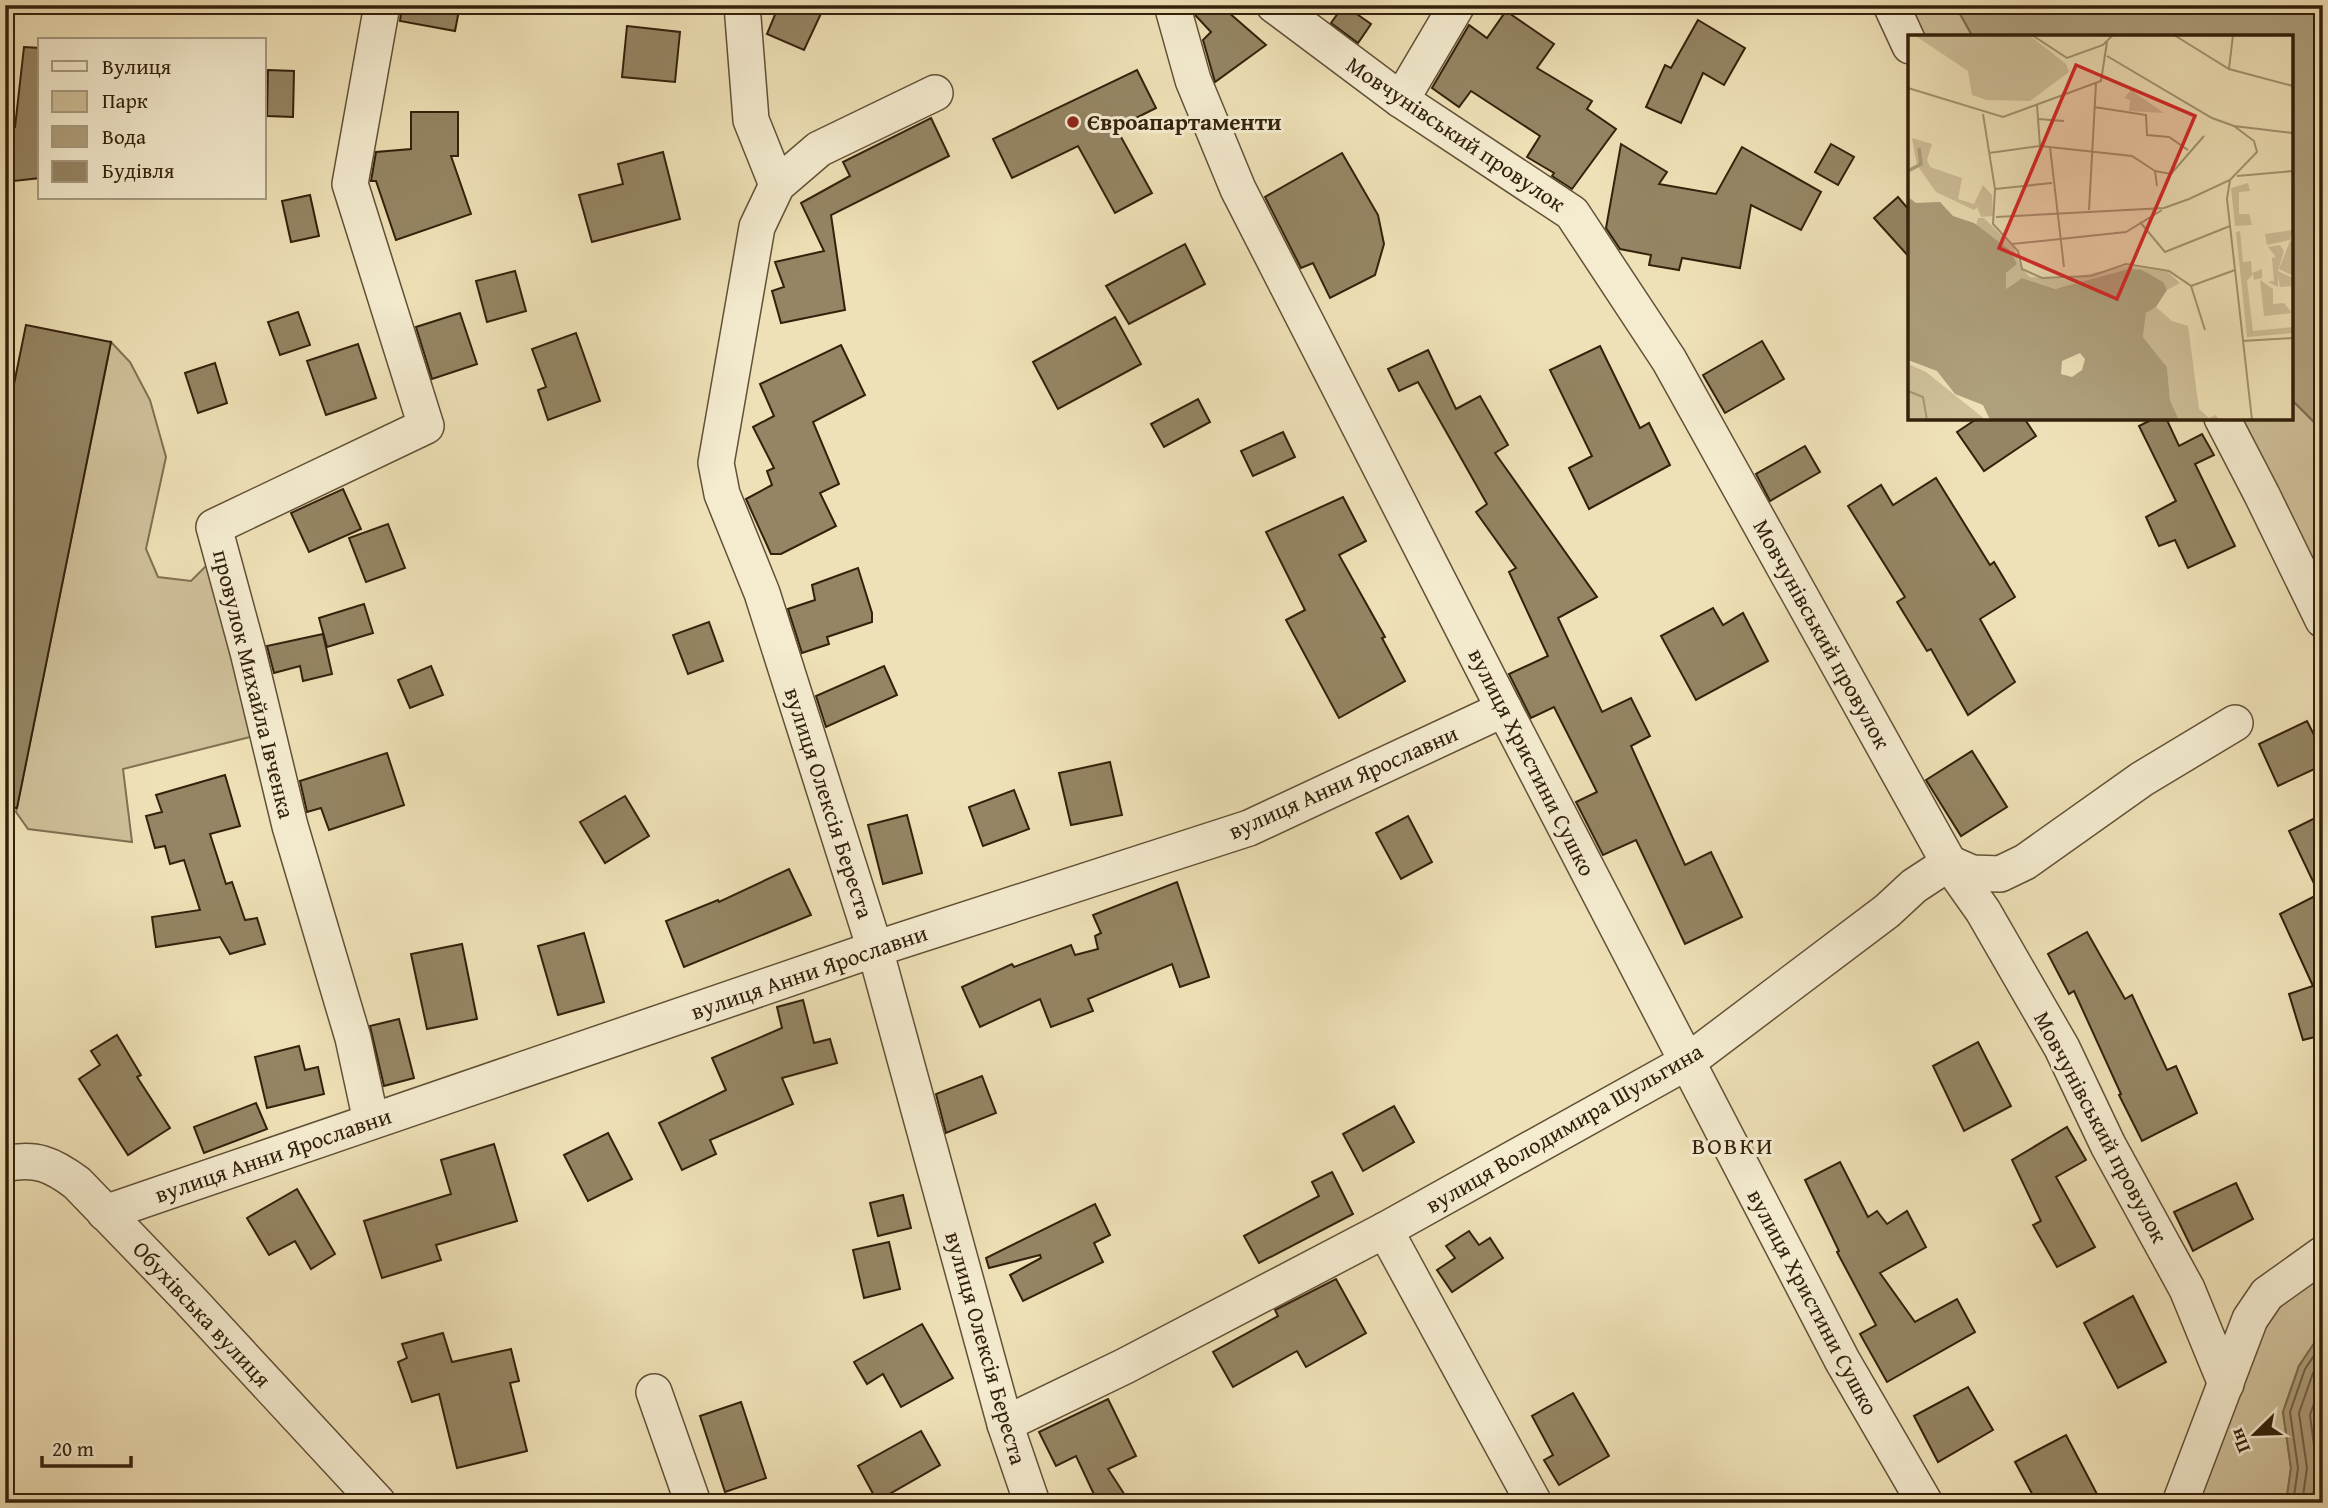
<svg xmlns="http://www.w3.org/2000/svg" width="2328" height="1508" viewBox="0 0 2328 1508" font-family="'Gentium Book Plus',serif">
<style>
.green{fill:#cfc09a;stroke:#817052;stroke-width:2}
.water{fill:#afa07d;stroke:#7d6d4f;stroke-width:2}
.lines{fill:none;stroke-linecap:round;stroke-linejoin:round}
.shore{stroke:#716044;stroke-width:2}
.building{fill:#958564;stroke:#33210b;stroke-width:2}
.minor-casing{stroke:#625136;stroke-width:38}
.minor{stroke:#f5ecd0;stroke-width:35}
.poi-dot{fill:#8f2418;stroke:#f5ecd0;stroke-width:2.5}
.labels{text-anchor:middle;stroke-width:6;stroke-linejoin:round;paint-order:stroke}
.poi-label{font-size:23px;font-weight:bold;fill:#33210b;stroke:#f5ecd0;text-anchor:start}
.street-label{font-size:23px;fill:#33210b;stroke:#f5ecd0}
.neighbourhood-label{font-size:24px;letter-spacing:2px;fill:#33210b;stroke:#f5ecd0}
.inset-river{fill:none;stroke:#afa07d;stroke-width:3.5}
.inset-road{fill:none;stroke:#a49472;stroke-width:2}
.view{fill:#d62828;fill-opacity:0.15;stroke:#d62828;stroke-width:3.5}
.inset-edge{fill:none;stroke:#33210b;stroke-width:3.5}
</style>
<rect width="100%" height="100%" fill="#efe1b7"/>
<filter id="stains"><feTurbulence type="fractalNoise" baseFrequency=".00286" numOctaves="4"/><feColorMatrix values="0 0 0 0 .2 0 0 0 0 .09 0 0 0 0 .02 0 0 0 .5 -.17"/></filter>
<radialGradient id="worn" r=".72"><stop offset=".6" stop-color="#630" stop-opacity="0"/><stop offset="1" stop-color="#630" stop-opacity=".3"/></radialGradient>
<g class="green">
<path d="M1911 5H1955L1973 37H1925Z"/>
<path d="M111 342 130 362 150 400 166 457 146 549 158 577 191 581 210 562 254 736 123 769 132 842 28 829 16 812Z"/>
<path d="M2291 399 2323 431V592L2234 418H2291Z"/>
<path d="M2323 1274V1330L2299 1366 2283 1412 2291 1468 2286 1503H2199L2252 1347 2275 1305Z"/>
</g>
<g class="water">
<path d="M1955 5H2323V431L2291 399V37H1973Z"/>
<path d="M2323 1330V1503H2286L2291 1468 2283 1412 2299 1366Z"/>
</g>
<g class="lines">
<g class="shore">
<path d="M2293 1503 2298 1468 2290 1412 2305 1369 2323 1342"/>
<path d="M2302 1503 2307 1468 2299 1413 2313 1373 2323 1358"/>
<path d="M2312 1503 2317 1468 2310 1415 2323 1377"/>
</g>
</g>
<g class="building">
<path d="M402 5H460L455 31 400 21Z"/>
<path d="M779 5H825L804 50 767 34Z"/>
<path d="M1193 5H1220L1266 45 1215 82 1203 40 1211 32 1196 16Z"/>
<path d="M1344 5 1371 24 1358 43 1331 23Z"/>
<path d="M1506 11 1554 44 1537 68 1592 101 1587 109 1616 129 1572 189 1552 176 1554 173 1527 157 1540 136 1471 91 1459 107 1432 88 1469 25 1487 38Z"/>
<path d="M1698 20 1745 48 1724 85 1703 73 1681 123 1646 107 1665 65 1671 68Z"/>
<path d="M627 26 680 32 675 82 622 77Z"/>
<path d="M24 47 40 48V178L5 182V128L15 127Z"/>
<path d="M268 70 294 71 293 117 267 116Z"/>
<path d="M1137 70 1156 108 1116 128 1152 193 1115 213 1078 146 1012 178 993 139Z"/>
<path d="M411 112H458V156H451L471 214 396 240 376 181H371L376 152 411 149Z"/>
<path d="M931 118 949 156 831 215 845 310 781 323 772 291 784 287 775 262 824 251 801 203 850 176 843 162Z"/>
<path d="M1621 144 1667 172 1659 184 1716 194 1742 147 1821 192 1801 230 1751 205 1740 268 1682 258 1679 270 1649 265 1651 255 1620 249 1606 228Z"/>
<path d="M1831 144 1854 157 1838 185 1815 172Z"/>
<path d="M663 152 680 219 592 242 579 195 623 184 618 164Z"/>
<path d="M1342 153 1378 215 1384 244 1375 275 1330 298 1313 263 1301 268 1265 197Z"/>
<path d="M310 195 319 236 291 242 282 201Z"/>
<path d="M1898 197 1910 211V258L1874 218Z"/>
<path d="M1185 244 1205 284 1129 324 1106 286Z"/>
<path d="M515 271 526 311 487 322 476 281Z"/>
<path d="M298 312 310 345 280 355 268 322Z"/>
<path d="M460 313 477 364 432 379 416 327Z"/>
<path d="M1115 317 1141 364 1058 409 1033 362Z"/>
<path d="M26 325 111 342 17 808 5 807V428Z"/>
<path d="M576 333 600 401 548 420 538 390 546 387 532 349Z"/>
<path d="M1762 341 1784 379 1725 413 1703 375Z"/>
<path d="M358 344 376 398 326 415 307 361Z"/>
<path d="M841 345 865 395 813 422 839 484 820 493 836 526 781 554H771L746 499 772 485 767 471 774 468 753 427 774 416 760 384Z"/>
<path d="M1600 346 1640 428 1649 423 1670 465 1589 509 1569 468 1592 456 1550 370Z"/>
<path d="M1428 350 1456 409 1480 396 1508 445 1495 453 1597 597 1558 618 1602 712 1631 698 1650 736 1631 746 1685 865 1711 852 1742 917 1685 944 1636 840 1603 855 1576 802 1597 792 1554 707 1531 718 1509 674 1548 656 1509 572 1516 568 1476 512 1487 504 1418 382 1399 391 1388 369Z"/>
<path d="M215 363 227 403 198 413 185 373Z"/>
<path d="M1198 399 1210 422 1164 447 1151 424Z"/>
<path d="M1978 418H2024L2036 436 1984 471 1957 432Z"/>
<path d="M2155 418H2166L2179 446 2202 434 2214 455 2195 464 2235 546 2188 568 2175 540 2159 546 2146 517 2176 501 2139 426Z"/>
<path d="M1283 432 1295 457 1253 476 1241 451Z"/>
<path d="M1805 446 1820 472 1770 501 1756 474Z"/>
<path d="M1936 478 1990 565 1994 562 2015 597 1980 619 2015 682 1968 715 1931 649 1927 651 1897 602 1905 597 1848 506 1881 485 1893 505Z"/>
<path d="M343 489 361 529 309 552 291 513Z"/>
<path d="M1343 497 1366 541 1339 555 1385 637 1382 638 1405 681 1339 718 1286 620 1305 610 1266 532Z"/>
<path d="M388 524 405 568 366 582 349 538Z"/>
<path d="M858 568 872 613V622L827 637 829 644 802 653 788 609 815 600 812 585Z"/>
<path d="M364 604 373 633 327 647 319 618Z"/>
<path d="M1713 608 1723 625 1743 613 1768 661 1696 700 1661 636Z"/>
<path d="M709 622 723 661 688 674 673 635Z"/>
<path d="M323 634 332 674 303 681 300 666 274 673 267 646Z"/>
<path d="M431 666 443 695 410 708 398 680Z"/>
<path d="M884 666 897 695 826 727 816 696Z"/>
<path d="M2307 721 2323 753V765L2278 786 2259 744Z"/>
<path d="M1972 751 2007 807 1961 836 1926 780Z"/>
<path d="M387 753 404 805 329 830 321 808 307 812 300 781Z"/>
<path d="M1110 762 1122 815 1071 825 1059 773Z"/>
<path d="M225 775 240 826 210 834 226 884 232 882 245 920 257 918 265 944 230 954 220 937 156 947 152 917 200 910 184 860 170 864 165 846 155 848 146 816 162 812 156 795Z"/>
<path d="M1014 790 1029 829 983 846 969 807Z"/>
<path d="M625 796 649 836 605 863 580 822Z"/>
<path d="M2323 814V1035L2303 1040 2289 994 2313 986 2280 914 2319 894 2289 831Z"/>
<path d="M907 815 922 873 883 884 868 825Z"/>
<path d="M1408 816 1432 862 1401 879 1376 833Z"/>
<path d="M789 869 811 915 684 967 666 921 718 900 719 902Z"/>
<path d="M1177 882 1209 977 1180 987 1172 964 1088 999 1093 1011 1051 1027 1040 999 980 1027 962 987 1012 964 1014 967 1071 945 1075 955 1098 949 1095 936 1101 933 1093 915Z"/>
<path d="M2087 932 2125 999 2132 995 2167 1070 2176 1066 2197 1113 2142 1141 2119 1095 2121 1094 2074 991 2069 994 2048 954Z"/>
<path d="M584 933 604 1002 558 1015 538 946Z"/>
<path d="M462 944 477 1019 427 1029 411 954Z"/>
<path d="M803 1000 814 1043 830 1039 837 1063 782 1078 793 1104 710 1140 716 1154 682 1170 659 1123 726 1090 712 1058 782 1028 777 1007Z"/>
<path d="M399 1019 414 1078 384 1086 370 1026Z"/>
<path d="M117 1035 141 1075 137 1077 170 1128 128 1155 79 1079 100 1065 91 1051Z"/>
<path d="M1978 1042 2011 1106 1964 1131 1933 1066Z"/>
<path d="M299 1046 305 1070 318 1067 324 1094 267 1108 255 1057Z"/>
<path d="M982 1076 996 1113 946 1133 936 1094Z"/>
<path d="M256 1103 267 1129 204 1153 194 1127Z"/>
<path d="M1394 1106 1414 1142 1363 1171 1343 1134Z"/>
<path d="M2067 1127 2086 1160 2056 1177 2095 1247 2057 1267 2033 1225 2041 1221 2012 1160Z"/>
<path d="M608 1133 632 1179 588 1201 564 1155Z"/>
<path d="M494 1144 517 1221 436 1245 441 1260 382 1278 364 1221 451 1194 441 1160Z"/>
<path d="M1840 1162 1868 1217 1877 1211 1887 1224 1907 1211 1926 1247 1880 1273 1915 1322 1957 1299 1975 1332 1887 1382 1860 1334 1876 1325 1837 1252 1839 1251 1805 1180Z"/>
<path d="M1332 1172 1353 1214 1259 1263 1244 1236 1319 1196 1312 1182Z"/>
<path d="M2236 1183 2253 1219 2193 1251 2174 1212Z"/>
<path d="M297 1189 335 1254 311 1269 295 1241 269 1255 247 1218Z"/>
<path d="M903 1195 911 1228 878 1236 870 1203Z"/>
<path d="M1095 1204 1110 1235 1094 1243 1103 1262 1023 1301 1010 1275 1041 1258 1040 1255 989 1268 986 1258Z"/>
<path d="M1469 1231 1479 1245 1490 1238 1503 1258 1452 1292 1437 1270 1455 1258 1446 1246Z"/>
<path d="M889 1242 900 1289 864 1298 853 1250Z"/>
<path d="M1336 1279 1366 1333 1306 1367 1297 1351 1233 1387 1213 1352 1278 1316 1275 1310Z"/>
<path d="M2133 1296 2166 1362 2118 1388 2084 1323Z"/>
<path d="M922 1324 953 1378 901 1407 883 1374 867 1384 854 1362Z"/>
<path d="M443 1333 452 1362 511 1349 519 1381 510 1383 527 1451 457 1468 439 1394 412 1402 398 1362 407 1358 402 1344Z"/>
<path d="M1968 1387 1993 1430 1938 1462 1914 1416Z"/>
<path d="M1573 1393 1609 1456 1559 1485 1544 1460 1553 1455 1532 1416Z"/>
<path d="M1108 1399 1136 1456 1108 1469 1130 1503H1098L1076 1456 1056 1466 1039 1432Z"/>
<path d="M741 1402 766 1478 725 1492 700 1416Z"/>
<path d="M921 1431 940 1465 877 1501 858 1466Z"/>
<path d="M2066 1435 2097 1494 2081 1503H2037L2015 1462Z"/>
</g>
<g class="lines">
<g class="minor-casing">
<g id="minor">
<path d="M742 5 751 120 777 185"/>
<path d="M1172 5 1193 80 1238 189 1504 709 1842 1360 1925 1503"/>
<path d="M1274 5 1401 100 1572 213 1669 360 1949 863 1983 911 2062 1048 2108 1145 2187 1289 2226 1384"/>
<path d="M1891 5 1910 46"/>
<path d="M935 93 819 149 777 185 757 227 716 463 722 494 762 593 875 949 1005 1424 1032 1503"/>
<path d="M1401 100 1457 5"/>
<path d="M2222 418 2262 495 2323 620"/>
<path d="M371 1121 353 1038 290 826 248 652 214 527 426 426 350 184 382 5"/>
<path d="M5 1164C36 1157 53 1165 77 1183L189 1299 378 1503"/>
<path d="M105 1213 875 949 1249 828 1504 709"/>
<path d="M1385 1230 1534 1503"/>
<path d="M654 1392 693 1503"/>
<path d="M1005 1424 1125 1366 1385 1230 1687 1062 1887 911 1914 886 1949 863 1972 873 2000 874 2025 862 2142 779 2235 723"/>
<path d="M2180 1503 2250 1319 2267 1294 2323 1254"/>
</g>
</g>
<use href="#minor" class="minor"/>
</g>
<circle class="poi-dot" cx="1073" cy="122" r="7"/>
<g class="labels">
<g class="poi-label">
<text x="1087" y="130">Євроапартаменти</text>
</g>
<g class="street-label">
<text transform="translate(1456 134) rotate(34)" y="8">Мовчунівський провулок</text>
<text transform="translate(1822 634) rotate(61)" y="8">Мовчунівський провулок</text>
<text transform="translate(254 684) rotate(76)" y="8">провулок Михайла Івченка</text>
<text transform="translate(1532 762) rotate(63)" y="8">вулиця Христини Сушко</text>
<text transform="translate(1343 782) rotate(-24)" y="8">вулиця Анни Ярославни</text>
<text transform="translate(829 803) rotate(72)" y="8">вулиця Олексія Береста</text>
<text transform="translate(809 972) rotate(-19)" y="8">вулиця Анни Ярославни</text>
<text transform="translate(2101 1127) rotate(62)" y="8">Мовчунівський провулок</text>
<text transform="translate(1564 1128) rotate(-30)" y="8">вулиця Володимира Шульгина</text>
<text transform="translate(273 1155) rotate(-19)" y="8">вулиця Анни Ярославни</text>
<text transform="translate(1813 1302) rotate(62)" y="8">вулиця Христини Сушко</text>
<text transform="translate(202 1314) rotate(47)" y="8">Обухівська вулиця</text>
<text transform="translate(986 1348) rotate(74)" y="8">вулиця Олексія Береста</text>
</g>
<g class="neighbourhood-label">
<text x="1733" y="1154">ВОВКИ</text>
</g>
</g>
<g transform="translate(1908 35)">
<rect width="385" height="385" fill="#efe1b7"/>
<path d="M6 0H121L158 29 161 37 122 66 79 65 64 60 60 36ZM223 55 256 78 221 76 222 65 216 63ZM4 103 24 109 19 125 22 132 54 143 50 164 66 169 75 150 84 160 85 181 73 182 69 172 66 175 28 157 9 130ZM340 148 342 156 331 157V179H341L344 190 327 191 323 153ZM70 183H76L106 213 113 233 122 242 157 244 219 231 260 237 272 248 259 255 234 235 147 254 114 243 98 254V238L109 229 103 216 68 191ZM385 195 382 205 359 210 357 199ZM332 196 335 227 343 226 344 238 354 234V243L346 245 345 239 339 246 345 296 385 292V298L339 302 328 197ZM382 206H385V241L371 234ZM372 210 376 216 370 236 385 243V251L372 252 370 240V252L360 247 366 246 364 223 368 222 360 212ZM352 245 365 254V269L376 268 384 278 356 281ZM248 272 264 286 280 291 291 374 301 383 307 380 313 385H271L262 365 259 332 235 302 238 278ZM0 329 18 337 78 385H0Z" fill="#cfc09a"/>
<path d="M0 162 8 168 32 167 45 181 66 188 103 216 109 229 98 238V254L114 243 147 254 221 234 234 235 255 247 259 255 248 272 238 278 235 302 259 332 262 365 271 385H82L75 370 47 359 29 336 0 325ZM172 318 177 324 174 335 164 342 153 339 154 326Z" fill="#afa07d" fill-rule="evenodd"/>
<path class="inset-river" d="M0 136 13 129 11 113"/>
<path class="inset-road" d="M124 0 159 23 195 10 205 0M266 0 321 34 385 51M199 21 304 83 326 91 385 98M321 34 325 0M0 53 95 82 193 46 199 7M129 70 132 111M186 72 238 80 239 100 261 102 280 115M75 79 87 154 85 189 110 216 114 234 134 243 183 241 218 229 261 236 283 251 297 295M130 84 156 86M142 112 156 232M81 118 132 111 224 121 247 136 249 151M247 136 263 139 296 101M329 141 385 136M322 145 319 164 344 385M87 154 144 148M181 175 188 48M88 182 256 173 281 164 322 145 349 117 346 106 326 91M232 187 257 217 322 191M104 209 218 197 254 175M283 251 327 235M334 306 385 303M0 356 15 362 19 385"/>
<path class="view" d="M168 30 287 81 209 264 91 213Z"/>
<rect width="385" height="385" class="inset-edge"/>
</g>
<rect width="2328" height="1508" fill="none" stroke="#efe1b7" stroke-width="28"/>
<rect x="7" y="7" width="2314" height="1494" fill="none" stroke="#33210b" stroke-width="3.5"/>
<rect x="14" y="14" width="2300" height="1480" fill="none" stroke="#33210b" stroke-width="2"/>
<rect x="38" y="38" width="228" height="161" fill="#f5ecd0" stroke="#a79b81" stroke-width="2"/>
<rect x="52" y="61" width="35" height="10" fill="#f5ecd0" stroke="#a79b81" stroke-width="2"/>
<text x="102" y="74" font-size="21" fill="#33210b">Вулиця</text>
<rect x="52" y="91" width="35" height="21" fill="#cfc09a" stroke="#a79b81" stroke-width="2"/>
<text x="102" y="108" font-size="21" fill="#33210b">Парк</text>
<rect x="52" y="126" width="35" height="21" fill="#afa07d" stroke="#a79b81" stroke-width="2"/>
<text x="102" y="144" font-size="21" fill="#33210b">Вода</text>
<rect x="52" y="161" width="35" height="21" fill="#958564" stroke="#a79b81" stroke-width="2"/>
<text x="102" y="178" font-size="21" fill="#33210b">Будівля</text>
<g transform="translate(2255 1434) rotate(247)" stroke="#f5ecd0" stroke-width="5" paint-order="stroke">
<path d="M0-5L12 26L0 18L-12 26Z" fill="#33210b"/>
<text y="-10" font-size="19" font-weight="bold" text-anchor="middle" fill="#33210b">Пн</text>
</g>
<path d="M42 1456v10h89v-10" fill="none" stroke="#33210b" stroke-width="3.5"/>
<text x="52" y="1456" font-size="21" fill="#33210b" stroke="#f5ecd0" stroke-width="5" paint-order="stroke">20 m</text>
<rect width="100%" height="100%" filter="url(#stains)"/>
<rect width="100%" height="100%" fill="url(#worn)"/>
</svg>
